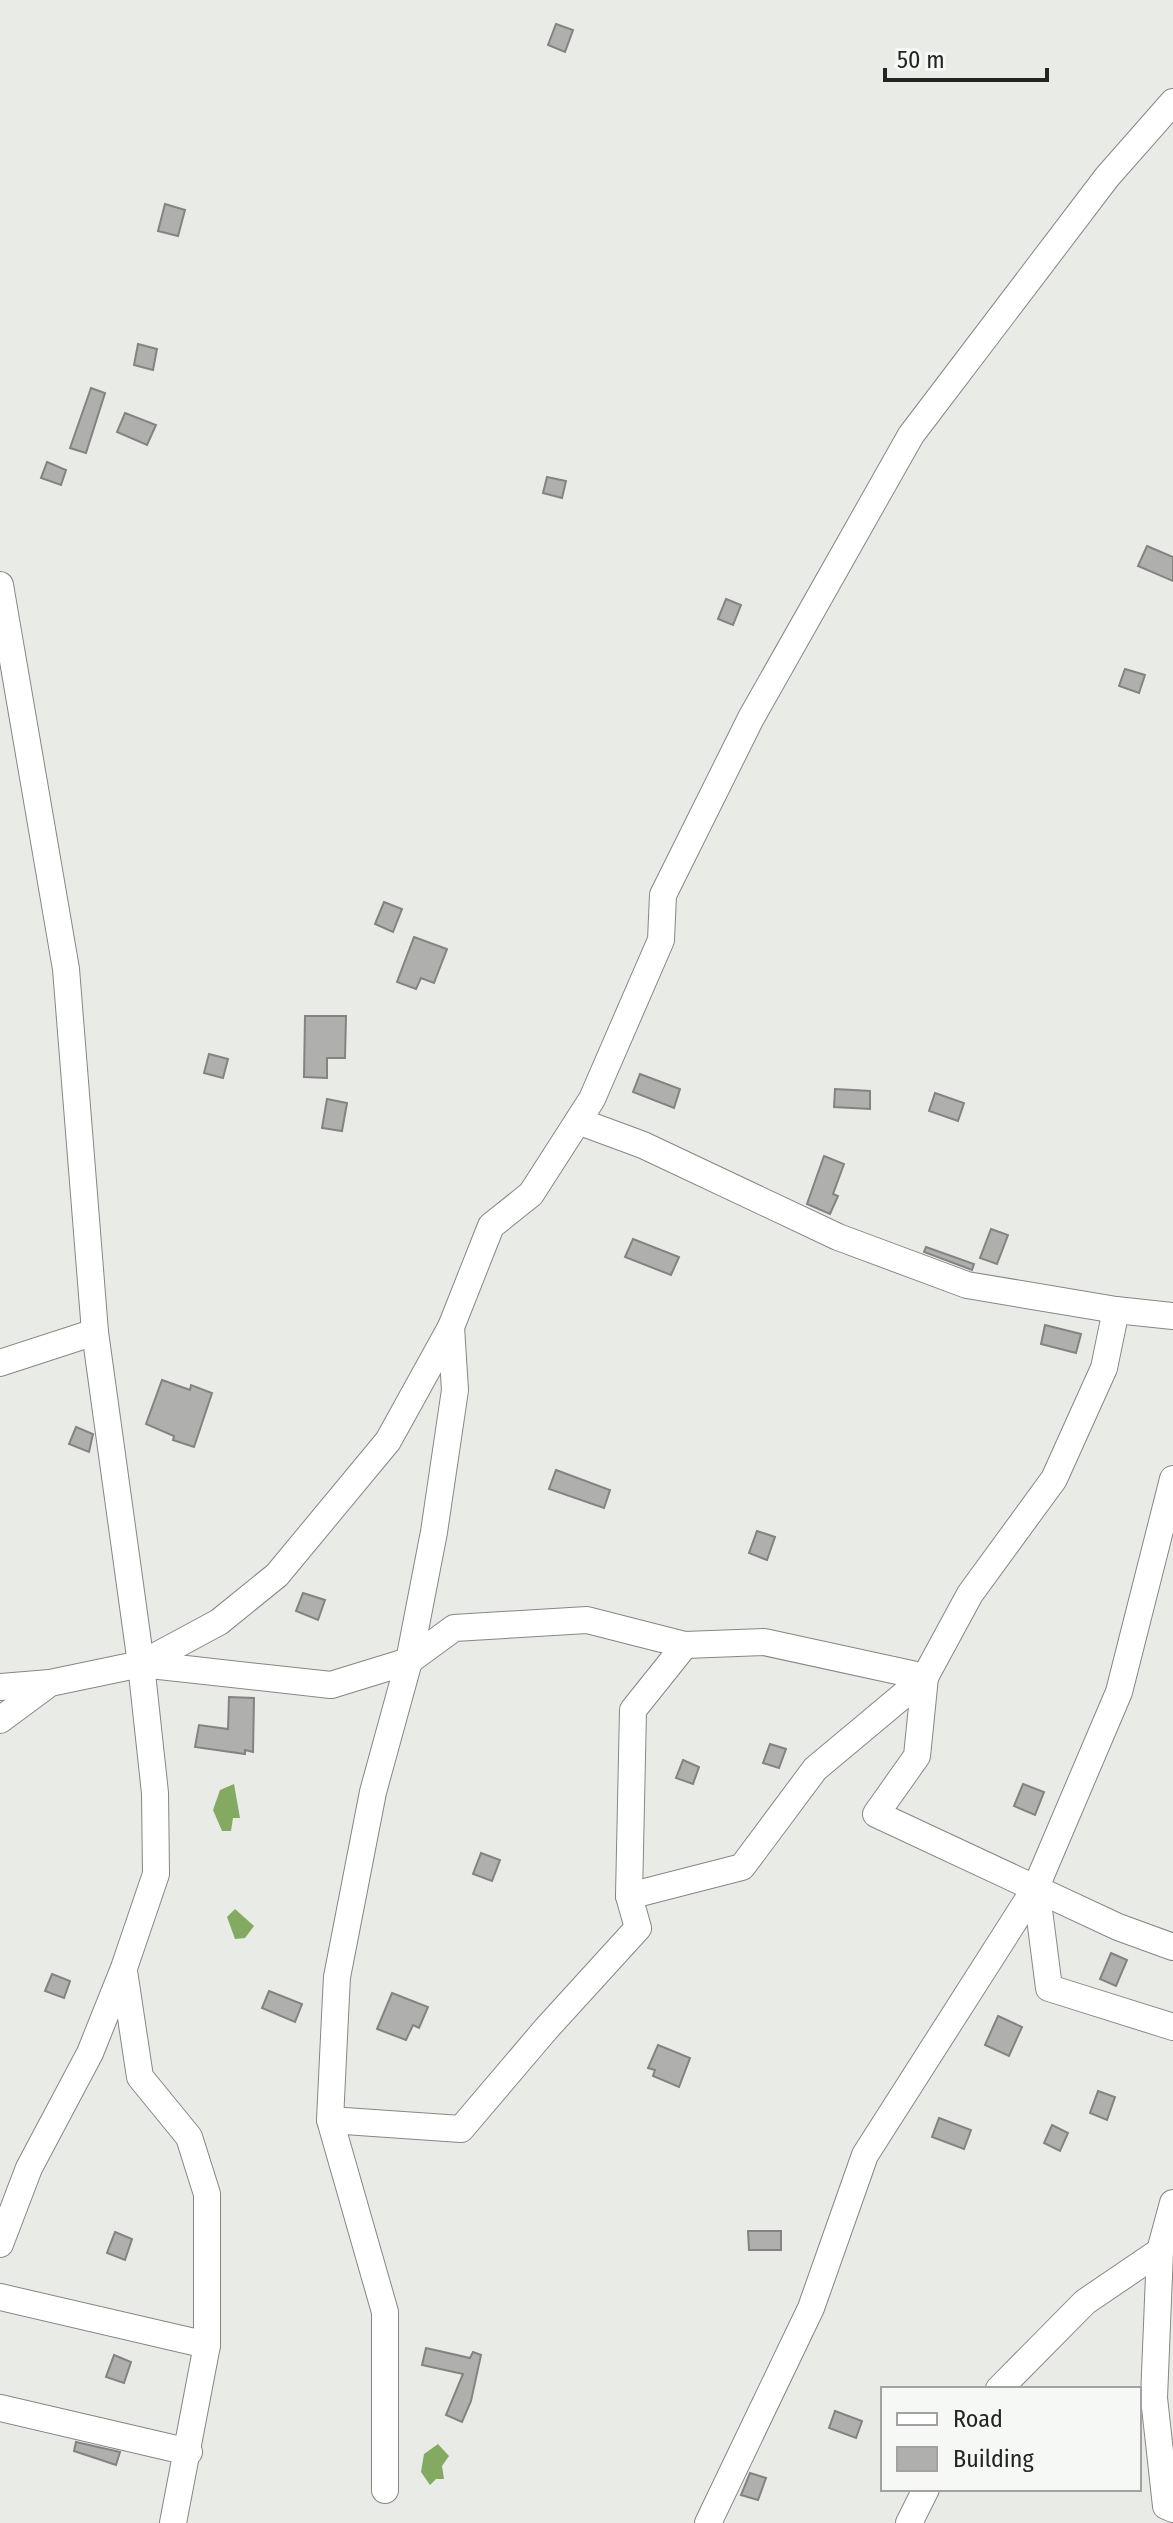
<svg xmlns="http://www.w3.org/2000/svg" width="1173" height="2523" viewBox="0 0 1173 2523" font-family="'Fira Sans Condensed',sans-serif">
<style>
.water{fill:#84aa62}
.building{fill:#afb0ad;stroke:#838481;stroke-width:2}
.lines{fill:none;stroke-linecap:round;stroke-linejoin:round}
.street-casing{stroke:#868785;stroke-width:28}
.street{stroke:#fff;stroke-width:26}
</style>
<rect width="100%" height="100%" fill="#e9ebe7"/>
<g class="water">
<path d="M234 1784 240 1818H233L231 1831H222L213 1810 220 1790Z"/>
<path d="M235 1909 254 1926 245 1938 235 1939 227 1917Z"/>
<path d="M438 2444 449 2456 442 2466 444 2479H436L430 2485 421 2472 424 2454Z"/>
</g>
<g class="building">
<path d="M556 24 573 30 565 52 548 45Z"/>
<path d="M165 204 185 210 178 236 158 231Z"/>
<path d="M138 344 157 349 153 370 134 365Z"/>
<path d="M91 388 105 393 86 453 70 448Z"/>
<path d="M125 413 156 425 147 445 117 432Z"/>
<path d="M47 462 66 470 61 485 41 478Z"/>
<path d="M547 477 566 481 562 498 543 493Z"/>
<path d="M1147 546 1173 557V581L1138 566Z"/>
<path d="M726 599 741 605 733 625 718 619Z"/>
<path d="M1125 669 1145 675 1139 693 1119 686Z"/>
<path d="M384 902 402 909 393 932 375 924Z"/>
<path d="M414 937 447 949 434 983 421 978 416 989 397 982Z"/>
<path d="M305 1016H346L345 1058H327V1078L304 1077Z"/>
<path d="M209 1054 228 1059 223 1078 204 1073Z"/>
<path d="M640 1074 680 1089 674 1108 633 1092Z"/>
<path d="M835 1089 870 1091V1109L834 1107Z"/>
<path d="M935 1093 964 1103 958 1121 929 1111Z"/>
<path d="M327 1099 347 1103 342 1131 322 1128Z"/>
<path d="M824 1156 844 1164 833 1194 838 1196 830 1214 807 1204Z"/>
<path d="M991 1229 1008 1235 997 1264 980 1258Z"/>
<path d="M633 1239 679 1257 671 1275 625 1257Z"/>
<path d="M926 1247 974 1264 972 1270 924 1252Z"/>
<path d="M1045 1325 1081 1334 1076 1353 1041 1344Z"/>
<path d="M162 1380 190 1390 191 1385 212 1393 194 1447 173 1440 174 1436 146 1424Z"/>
<path d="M76 1427 93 1434 89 1452 69 1444Z"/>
<path d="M556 1470 610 1490 604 1508 549 1489Z"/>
<path d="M757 1531 775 1537 767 1560 749 1553Z"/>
<path d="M303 1593 325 1600 318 1620 296 1611Z"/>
<path d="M229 1697 254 1698 253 1752 245 1750V1754L195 1747 199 1725 228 1729Z"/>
<path d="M770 1744 786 1749 779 1768 763 1763Z"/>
<path d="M683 1760 699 1767 693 1784 676 1778Z"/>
<path d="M1023 1784 1044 1792 1035 1815 1014 1806Z"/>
<path d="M481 1853 500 1860 492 1881 473 1874Z"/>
<path d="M1111 1953 1127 1960 1116 1986 1100 1979Z"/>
<path d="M52 1974 70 1981 64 1998 45 1991Z"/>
<path d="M269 1991 302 2004 295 2022 262 2008Z"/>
<path d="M392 1993 428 2007 419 2028 413 2025 406 2040 377 2029Z"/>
<path d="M998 2016 1022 2027 1009 2056 985 2045Z"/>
<path d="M658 2045 690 2058 679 2087 653 2076 655 2070 648 2068Z"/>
<path d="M1098 2091 1115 2097 1107 2120 1090 2113Z"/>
<path d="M939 2118 971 2130 964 2149 932 2137Z"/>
<path d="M1052 2125 1068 2133 1060 2151 1044 2143Z"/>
<path d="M748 2231H781V2250H749Z"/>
<path d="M115 2232 132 2239 125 2260 107 2253Z"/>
<path d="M426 2348 470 2358 473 2352 481 2355 471 2401 462 2422 446 2415 463 2374 422 2365Z"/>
<path d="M114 2355 131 2362 124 2383 106 2377Z"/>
<path d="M835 2411 862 2421 856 2438 829 2428Z"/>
<path d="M76 2442 120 2452 116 2465 74 2451Z"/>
<path d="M750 2473 766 2478 758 2500 741 2495Z"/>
</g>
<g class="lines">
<g class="street-casing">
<g id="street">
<path d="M0 585 66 969 95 1332 141 1664 155 1793 156 1874 124 1968 90 2053 29 2168 0 2244"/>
<path d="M578 1121 643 1145 838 1237 967 1285 1116 1310 1173 1316"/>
<path d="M0 1363 95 1332"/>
<path d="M141 1664 331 1685 409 1661 454 1628 587 1620 685 1645 764 1642 925 1677"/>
<path d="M925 1677 917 1756 876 1814 1118 1927 1173 1947"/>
<path d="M0 1687 50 1683"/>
<path d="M0 1720 50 1683 141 1664 219 1622 277 1575 388 1441 451 1327 491 1226 531 1194 592 1099 661 940 663 895 751 718 911 435 1107 177 1173 102"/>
<path d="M1036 1887 1049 1988 1173 2027"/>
<path d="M629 1896 633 1710 685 1645"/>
<path d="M124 1971 140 2077 189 2137 207 2194V2345L173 2523"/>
<path d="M330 2120 461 2129 546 2029 638 1928 629 1896 742 1867 815 1769 925 1677 970 1594 1054 1479 1104 1368 1116 1310"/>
<path d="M1173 2203 1160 2251 1154 2398 1166 2506 1173 2509"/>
<path d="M0 2297 207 2345"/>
<path d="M999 2389 1085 2302 1160 2251"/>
<path d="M0 2408 189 2452"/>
<path d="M385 2490V2312L330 2120 335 2016 337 1977 373 1792 409 1661 434 1532 455 1390 451 1327"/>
<path d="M708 2523 811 2308 865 2155 1036 1887 1119 1692 1173 1479"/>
<path d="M909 2523 926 2489"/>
</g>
</g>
<use href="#street" class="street"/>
</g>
<rect x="881" y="2387" width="260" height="104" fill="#f6f8f5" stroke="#a2a3a1" stroke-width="2"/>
<rect x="897" y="2413" width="40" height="12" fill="#ffffff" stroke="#a2a3a1" stroke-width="2"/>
<text x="953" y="2427" font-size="24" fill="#232423">Road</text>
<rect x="897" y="2447" width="40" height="24" fill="#afb0ad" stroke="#a2a3a1" stroke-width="2"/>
<text x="953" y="2467" font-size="24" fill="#232423">Building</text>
<path d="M885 68v12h162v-12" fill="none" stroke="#232423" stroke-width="4"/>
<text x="897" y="68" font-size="24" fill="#232423" stroke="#f6f8f5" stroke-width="6" paint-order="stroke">50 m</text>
</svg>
